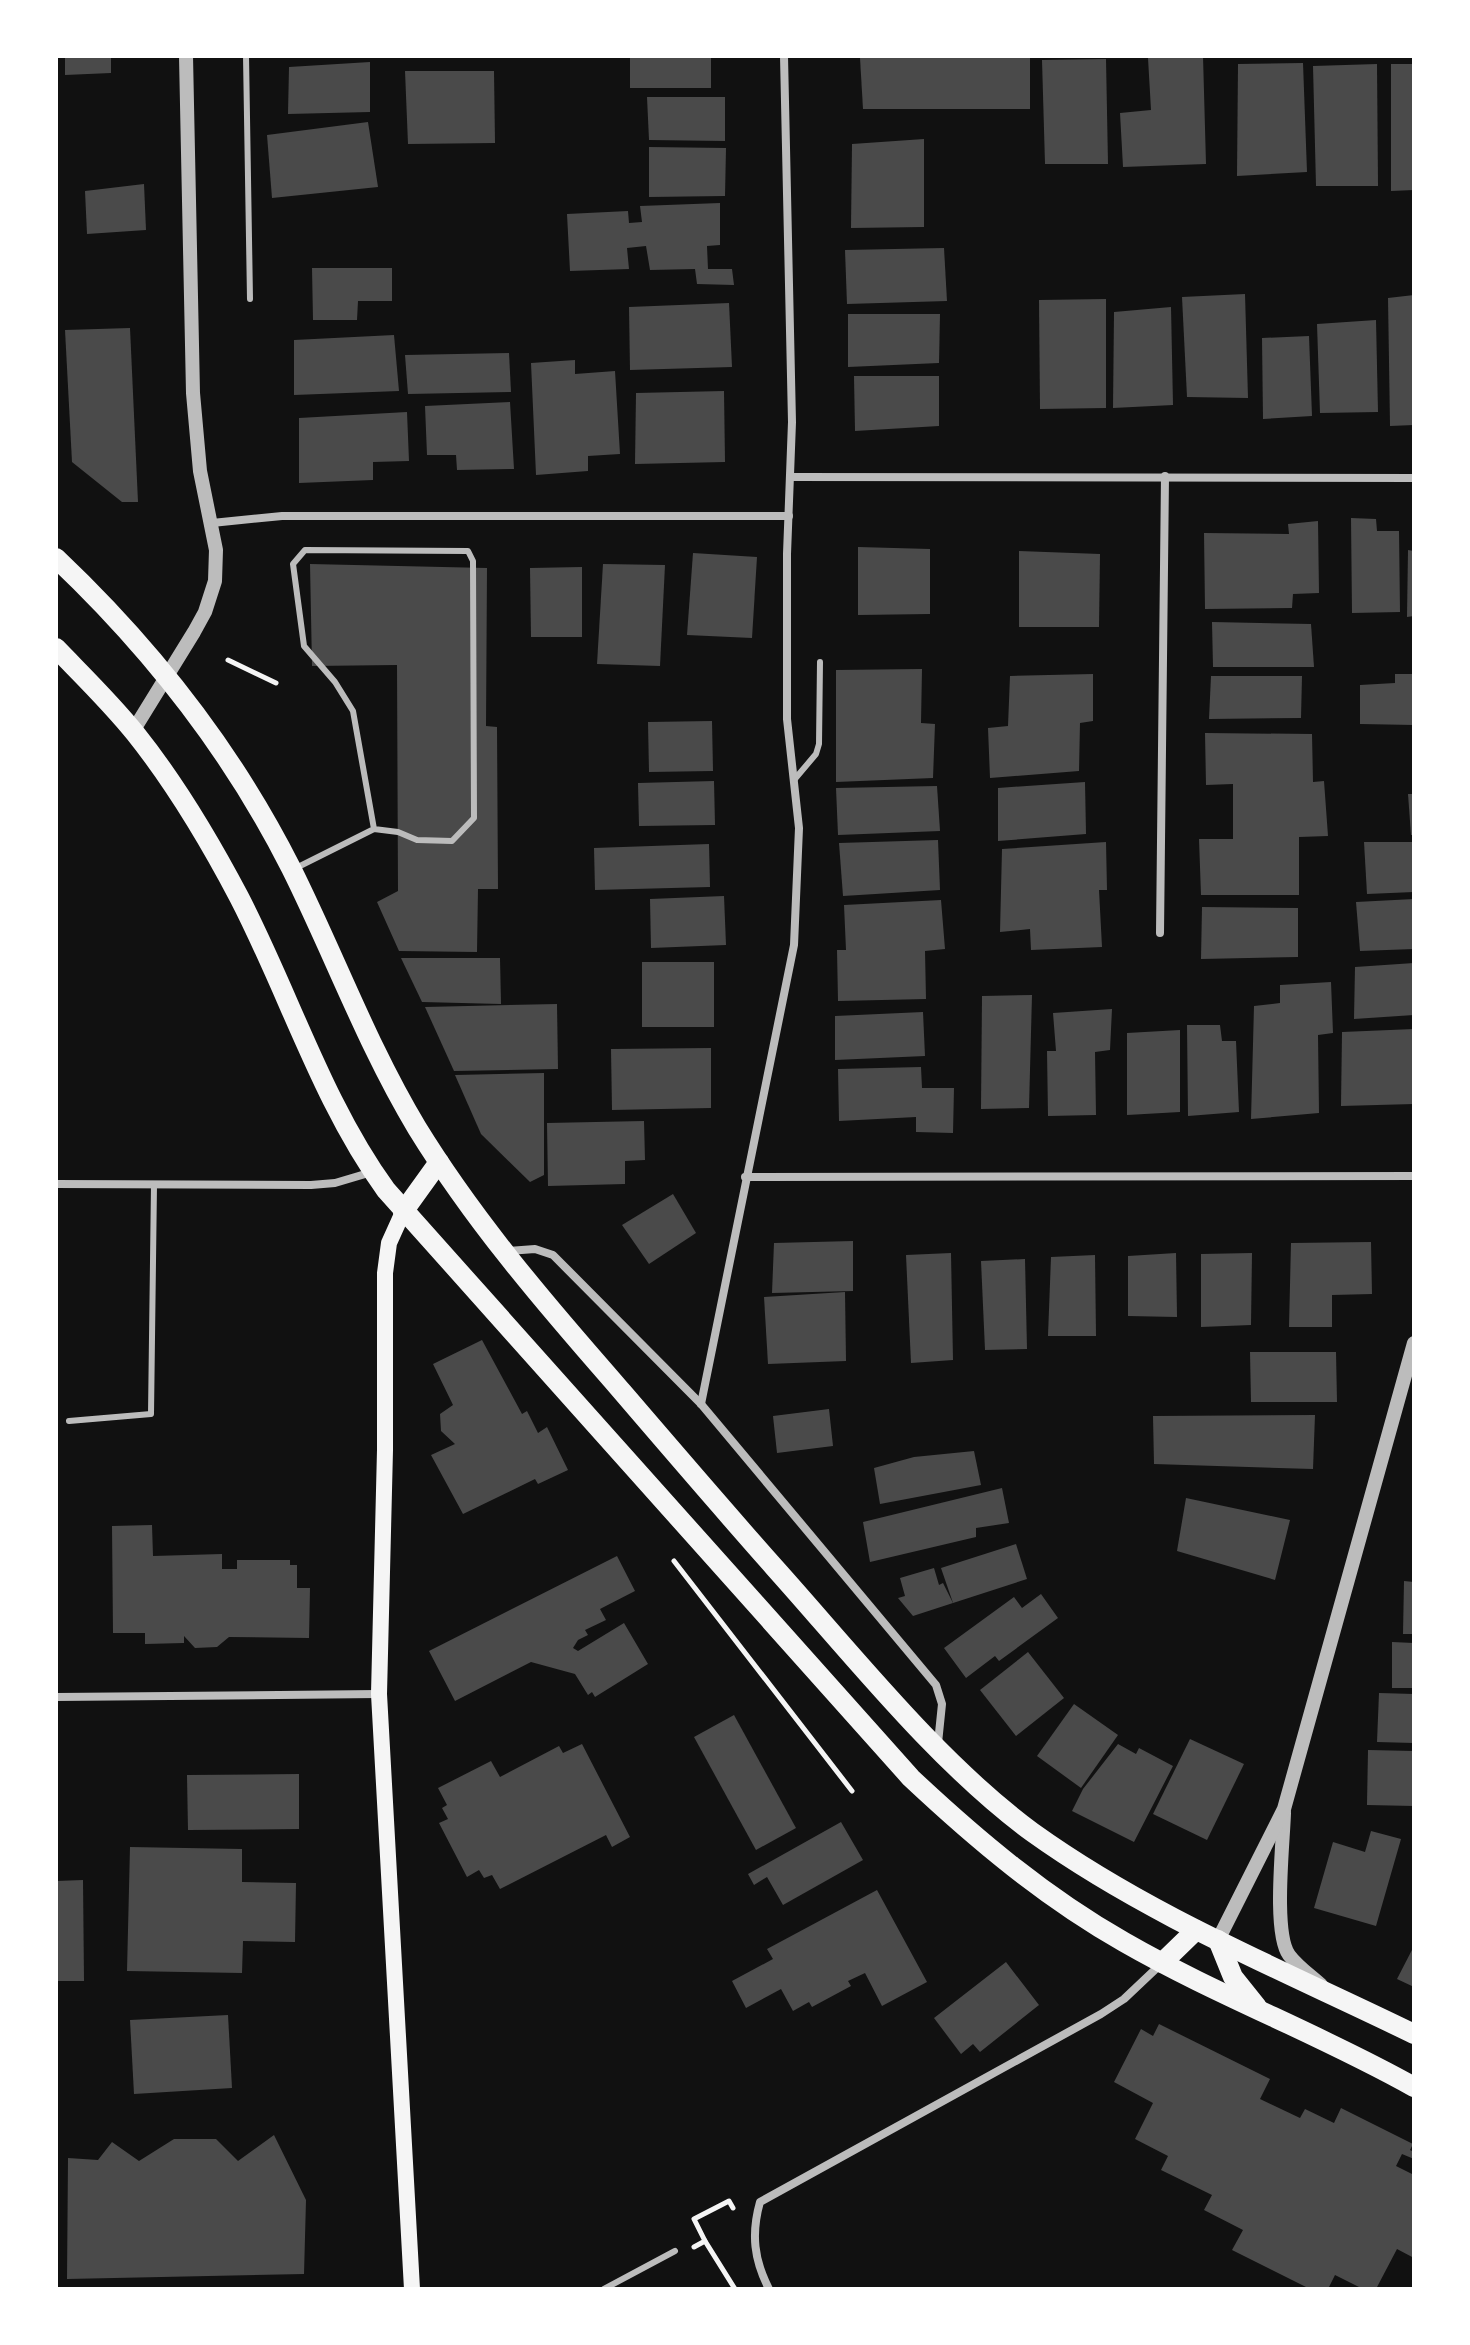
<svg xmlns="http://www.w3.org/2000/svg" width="1470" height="2345" viewBox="0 0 1470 2345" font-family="'Fira Sans Condensed',sans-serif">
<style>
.building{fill:#4a4a4a}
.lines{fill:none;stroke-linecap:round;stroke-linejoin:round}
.path{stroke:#f5f5f5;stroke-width:5}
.service{stroke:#bcbcbc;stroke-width:6}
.minor{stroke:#bcbcbc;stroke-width:8}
.tertiary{stroke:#bcbcbc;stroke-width:14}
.secondary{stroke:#f5f5f5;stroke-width:16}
.primary{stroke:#f5f5f5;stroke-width:20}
</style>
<rect width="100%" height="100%" fill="#111"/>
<g class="building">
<path d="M65 56H111V73L65 75Z"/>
<rect x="630" y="56" width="81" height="32"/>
<path d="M871 56H1030V109H863L860 58Z"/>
<path d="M1203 56 1206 164 1123 167 1120 113 1151 110 1148 58Z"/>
<path d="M1106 59 1108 164H1045L1042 60Z"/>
<path d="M370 62V112L288 114 289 67Z"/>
<path d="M1303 63 1307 172 1237 176 1238 64Z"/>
<path d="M1377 64 1378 186H1316L1313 66Z"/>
<path d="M1391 64H1414V190L1391 191Z"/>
<path d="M405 71H494L495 143 408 144Z"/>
<path d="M647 97H725V141L649 140Z"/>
<path d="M368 122 378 187 272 198 267 135Z"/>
<path d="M924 139V227L851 228 852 144Z"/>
<path d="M649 147 726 148 725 196 649 197Z"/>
<path d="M144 184 146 230 87 234 85 191Z"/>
<path d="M720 203V245L707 246 708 269H732L734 285 697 284 695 269 650 270 646 246 627 248 629 269 570 271 567 214 628 211 629 223 642 222 640 206Z"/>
<path d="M944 248 947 301 847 304 845 250Z"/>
<path d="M312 268H392V301H358L357 320H313Z"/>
<path d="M1245 294 1248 398 1187 397 1182 297Z"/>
<path d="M1414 295V425L1390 426 1388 298Z"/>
<path d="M1106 299V408L1040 409 1039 300Z"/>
<path d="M729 303 732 367 630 370 629 307Z"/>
<path d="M1171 307 1173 405 1113 408 1114 312Z"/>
<path d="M848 314H940L939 363 848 367Z"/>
<path d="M1376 320 1378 412 1320 413 1317 324Z"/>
<path d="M130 328 138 502H122L72 462 65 330Z"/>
<path d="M394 335 399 391 294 395V340Z"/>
<path d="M1309 336 1312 416 1263 419 1262 338Z"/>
<path d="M509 353 511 392 408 394 405 355Z"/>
<path d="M575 360V374L615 371 620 454 588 456V471L536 475 531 363Z"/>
<path d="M854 376H939V426L855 431Z"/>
<path d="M724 391 725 462 635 464 636 393Z"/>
<path d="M510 402 514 469 457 470 456 455H427L425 406Z"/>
<path d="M407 412 409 461 373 462V480L299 483V418Z"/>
<path d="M1351 518 1376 519 1377 531H1399L1400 612 1352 613Z"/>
<path d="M1318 521 1319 593 1293 594 1292 608 1205 609 1204 533 1289 534 1288 524Z"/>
<path d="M858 547 930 549V614L858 615Z"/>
<path d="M1408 550 1414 551V616L1407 617Z"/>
<path d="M1019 551 1100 554 1099 627H1019Z"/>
<path d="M693 553 757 557 752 638 687 635Z"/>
<path d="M310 564 487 568 486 726 497 727 498 889H478L477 952 399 951 377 902 398 891 397 665 312 666Z"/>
<path d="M603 564 665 565 660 666 597 664Z"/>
<path d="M582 567V637H531L530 568Z"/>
<path d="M1212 622 1311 624 1314 667H1213Z"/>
<path d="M922 669 921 723 935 724 933 778 836 782V670Z"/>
<path d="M1093 674V721L1080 723 1079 771 990 778 988 728 1008 726 1010 676Z"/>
<path d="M1395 674H1414V725L1360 724V685L1395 683Z"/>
<path d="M1211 676H1302L1301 718 1209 719Z"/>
<path d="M712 721 713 771 649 772 648 722Z"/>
<path d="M1205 733 1312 734 1313 782 1324 781 1328 836 1299 837V895H1201L1199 839H1233V784L1206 785Z"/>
<path d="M714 781 715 825 639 826 638 783Z"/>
<path d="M1085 782 1086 834 998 841V788Z"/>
<path d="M937 786 940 831 838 835 836 788Z"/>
<path d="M1408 794H1414V835H1411Z"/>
<path d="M938 840 940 890 843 896 839 843Z"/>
<path d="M1106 842 1107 890H1099L1102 947 1031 950 1030 929 1000 932 1002 849Z"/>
<path d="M1364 842H1414V892L1367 894Z"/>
<path d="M709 844 710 887 595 890 594 848Z"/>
<path d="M724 896 726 945 651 948 650 899Z"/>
<path d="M1414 899V949L1360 951 1356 902Z"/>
<path d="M941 900 945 949 925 951 926 999 838 1001 837 950H846L844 905Z"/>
<path d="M1202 907 1298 908V957L1201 959Z"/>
<path d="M401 958H500L501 1004 422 1002Z"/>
<rect x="642" y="962" width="72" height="65"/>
<path d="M1414 963V1015L1354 1019 1355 967Z"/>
<path d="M1331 982 1333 1033 1318 1035 1319 1113 1251 1119 1254 1006 1280 1003V985Z"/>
<path d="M1032 995 1029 1108 981 1109 982 996Z"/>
<path d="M557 1004 558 1069 454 1071 425 1007Z"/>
<path d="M1112 1009 1110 1050 1095 1052 1096 1115 1048 1116 1047 1051H1056L1053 1013Z"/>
<path d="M923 1012 925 1056 835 1060V1016Z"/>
<path d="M1187 1025H1220L1222 1041H1236L1239 1112 1188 1116Z"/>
<path d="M1414 1029V1104L1341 1106 1342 1032Z"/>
<path d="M1180 1030V1112L1127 1115V1033Z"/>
<path d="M711 1048V1108L612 1110 611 1049Z"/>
<path d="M921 1067 922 1088H954L953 1133 916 1132V1117L839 1121 838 1069Z"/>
<path d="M544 1073V1175L530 1182 481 1134 455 1075Z"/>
<path d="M644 1121 645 1160 625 1161V1184L548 1186 547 1123Z"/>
<path d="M673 1194 696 1233 649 1264 622 1225Z"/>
<path d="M853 1241V1291L772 1293 774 1243Z"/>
<path d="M1371 1242 1372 1294 1332 1295V1327H1289L1291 1243Z"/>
<path d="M951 1253 953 1360 911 1363 906 1255Z"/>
<path d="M1176 1253 1177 1317 1128 1316V1256Z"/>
<path d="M1252 1253 1251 1325 1201 1327V1254Z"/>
<path d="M1095 1255 1096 1336H1048L1051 1257Z"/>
<path d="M1025 1259 1027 1349 985 1350 981 1261Z"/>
<path d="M845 1292 846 1361 768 1364 764 1297Z"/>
<path d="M482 1340 522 1414 527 1411 538 1433 547 1427 568 1470 538 1484 535 1479 463 1514 431 1455 455 1444 441 1431 440 1414 453 1405 433 1364Z"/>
<path d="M1250 1352H1336L1337 1402H1251Z"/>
<path d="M829 1409 833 1446 777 1453 773 1416Z"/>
<path d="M1315 1415 1313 1469 1154 1464 1153 1416Z"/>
<path d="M974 1451 981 1485 880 1504 874 1468 914 1457Z"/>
<path d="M1002 1488 1009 1523 976 1528V1537L870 1562 863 1522Z"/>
<path d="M1186 1498 1290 1520 1275 1580 1177 1551Z"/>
<path d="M152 1525 153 1556 222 1554V1569H237V1560H290V1565H297V1588H310L309 1638 229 1637 217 1647 195 1648 184 1636V1643L145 1644V1633H113L112 1526Z"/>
<path d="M1016 1544 1027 1579 953 1603 941 1568Z"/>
<path d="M617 1556 635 1591 600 1609 606 1620 585 1630 588 1635 578 1640 573 1648 578 1651 624 1623 648 1664 595 1697 592 1692 588 1695 575 1674 531 1662 455 1701 429 1651Z"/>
<path d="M934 1568 939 1585 943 1583 953 1603 913 1616 898 1598 905 1596 900 1578Z"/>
<path d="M1404 1581 1414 1582V1634H1403Z"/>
<path d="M1041 1594 1058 1618 999 1661 995 1656 966 1678 944 1648 1014 1597 1022 1608Z"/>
<path d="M1392 1642 1414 1643V1688H1392Z"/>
<path d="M1028 1652 1064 1698 1016 1736 980 1690Z"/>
<path d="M1379 1693 1414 1694V1743L1377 1742Z"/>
<path d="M1074 1704 1118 1735 1081 1788 1037 1756Z"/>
<path d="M734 1715 796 1828 756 1850 694 1737Z"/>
<path d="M1190 1739 1244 1764 1207 1840 1153 1814Z"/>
<path d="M582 1744 630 1837 612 1847 606 1835 500 1889 492 1875 484 1878 479 1870 467 1877 439 1823 448 1819 442 1808 447 1805 438 1788 491 1761 500 1777 559 1746 563 1753Z"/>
<path d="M1118 1744 1136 1754 1139 1748 1173 1766 1134 1842 1072 1811 1083 1789Z"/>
<path d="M1368 1750 1414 1751V1806L1367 1805Z"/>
<path d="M299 1774V1829L188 1830 187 1775Z"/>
<path d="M841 1822 863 1860 783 1905 767 1877 754 1885 748 1874Z"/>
<path d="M1371 1831 1401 1839 1376 1926 1314 1908 1333 1842 1365 1852Z"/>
<path d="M130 1847 242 1849V1882L296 1883 295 1942 243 1941 242 1973 127 1971Z"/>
<path d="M83 1880 84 1981H56V1881Z"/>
<path d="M877 1890 927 1982 882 2006 865 1973 848 1981 851 1986 812 2007 809 2002 793 2011 781 1989 746 2008 732 1981 773 1959 767 1949Z"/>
<path d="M1414 1946V1987L1397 1979Z"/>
<path d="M1006 1962 1039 2005 980 2052 973 2044 961 2054 934 2018Z"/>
<path d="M228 2015 232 2088 134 2094 130 2020Z"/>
<path d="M1159 2024 1270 2079 1260 2099 1300 2118 1305 2109 1334 2123 1341 2108 1413 2144 1410 2150 1414 2152V2159L1402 2154 1396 2166 1414 2175V2258L1397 2249 1376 2289H1363L1335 2275 1328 2289H1310L1232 2250 1243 2230 1204 2210 1212 2195 1161 2170 1168 2156 1135 2139 1153 2103 1114 2082 1141 2029 1153 2036Z"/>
<path d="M274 2135 306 2200 304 2274 67 2279 68 2158 98 2160 112 2142 139 2161 174 2139H216L238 2161Z"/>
</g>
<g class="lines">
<g class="path">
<path d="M228 660 276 683"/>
<path d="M674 1561 852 1791"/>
<path d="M705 2241 735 2289"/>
<path d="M694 2247 705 2241 694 2219 729 2201 733 2208"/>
</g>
<g class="service">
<path d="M246 56 250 299"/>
<path d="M794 780 816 754 819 744 820 662"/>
<path d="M296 868 374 829 398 832 417 840 452 841 474 818 473 561 468 551 305 550 293 564 304 646 335 682 353 711 374 829"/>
<path d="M69 1421 151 1414 154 1185"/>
<path d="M604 2289 675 2251"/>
</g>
<g class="minor">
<path d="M790 477 1414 478"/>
<path d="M212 523 282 516H789"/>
<path d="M1160 933 1165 476"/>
<path d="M745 1177 1414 1176"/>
<path d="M56 1184 311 1185 335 1183 372 1172"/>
<path d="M508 1251 535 1249 553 1255 701 1404 936 1685 942 1704 938 1743"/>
<path d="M701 1404 794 945 799 828 787 719V554L792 422 784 56"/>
<path d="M56 1697 379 1694"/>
<path d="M769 2289C754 2260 751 2234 760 2202L1101 2014 1124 1999 1161 1964"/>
</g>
<g class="tertiary">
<path d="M133 731 194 632 205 612 215 581 216 550 200 471 193 393 186 56"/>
<path d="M1284 1813C1283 1844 1273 1933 1289 1955 1297 1966 1311 1976 1321 1985"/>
<path d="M1218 1940 1284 1809 1414 1343"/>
</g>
<path class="secondary" d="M403 1212 389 1243 385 1273V1450L379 1694 412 2289"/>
<g class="primary">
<path d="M56 558C151 648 232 751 291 868 334 954 367 1045 417 1128 473 1219 542 1300 612 1380 666 1443 719 1505 774 1567 853 1655 937 1762 1032 1832 1149 1916 1285 1971 1414 2034"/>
<path d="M56 648C82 675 111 703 135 733 175 783 209 840 239 897 289 993 322 1102 386 1190L911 1778C977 1840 1045 1897 1124 1942 1218 1996 1320 2034 1414 2087"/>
<path d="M403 1212 439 1162"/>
<path d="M1218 1940 1233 1977 1257 2007"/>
<path d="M1162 1963 1196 1930"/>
</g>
</g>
<rect width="1470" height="2345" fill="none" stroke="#ffffff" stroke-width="116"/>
</svg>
